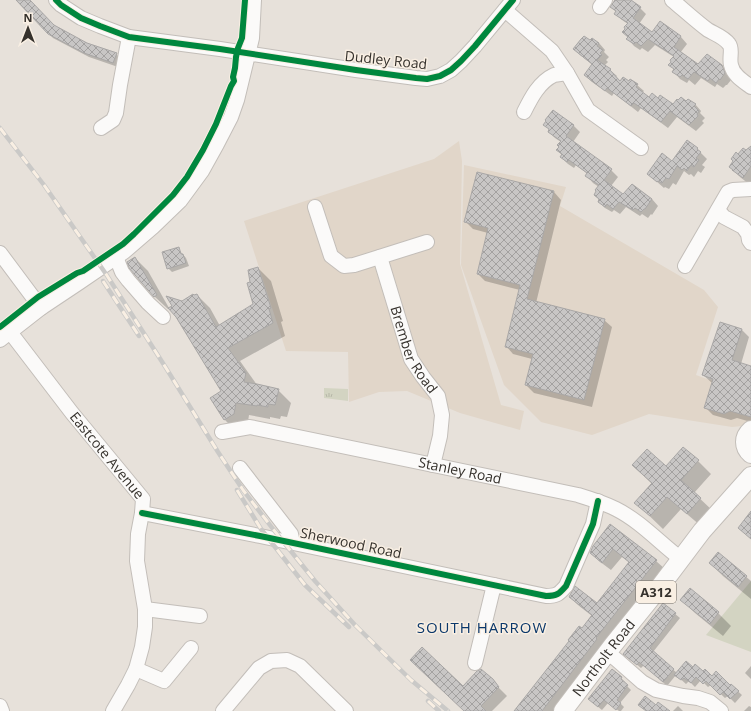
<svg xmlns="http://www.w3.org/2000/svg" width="751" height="711" viewBox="0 0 751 711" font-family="'Open Sans',sans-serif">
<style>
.built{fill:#e1d6c9}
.park{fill:url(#park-tufts)}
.garden{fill:#d3d4c2}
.shadow{fill:#0003}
.building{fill:url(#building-cross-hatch);stroke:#a9a7a6}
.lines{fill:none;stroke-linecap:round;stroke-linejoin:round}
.minor-casing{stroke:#c3beb9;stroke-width:16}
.major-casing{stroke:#c3beb9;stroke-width:20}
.minor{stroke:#fbfaf9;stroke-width:14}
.major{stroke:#fbfaf9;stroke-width:18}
.rail-casing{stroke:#cac9c7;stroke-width:4.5}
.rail{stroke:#f9efe3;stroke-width:3;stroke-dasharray:9;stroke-linecap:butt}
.cycleway-casing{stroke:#f9efe3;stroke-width:8}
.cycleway{stroke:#00873e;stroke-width:6}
.labels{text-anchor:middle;stroke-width:3;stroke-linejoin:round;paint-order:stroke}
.shield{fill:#f9efe3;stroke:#706a63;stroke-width:1}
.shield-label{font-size:13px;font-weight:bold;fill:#35312c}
.street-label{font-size:14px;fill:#35312c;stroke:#f9efe3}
.neighbourhood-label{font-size:15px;letter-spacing:1px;fill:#0b386b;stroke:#f9efe3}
</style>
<defs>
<pattern id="park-tufts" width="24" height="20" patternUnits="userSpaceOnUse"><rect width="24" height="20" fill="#d3d4c2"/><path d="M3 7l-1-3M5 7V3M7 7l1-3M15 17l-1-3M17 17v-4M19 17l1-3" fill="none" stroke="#b6b6a7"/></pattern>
<pattern id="building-cross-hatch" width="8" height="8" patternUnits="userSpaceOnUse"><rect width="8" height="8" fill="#c8c6c5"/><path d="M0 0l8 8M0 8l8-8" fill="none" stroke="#a3a1a0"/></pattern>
</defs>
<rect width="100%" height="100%" fill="#e7e1da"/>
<g class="built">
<path d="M459 141 462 161 460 264 501 405 524 411 520 430 460 413 407 391 379 392 349 402 348 352 286 351 244 221 434 159Z"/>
<path d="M464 165 566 187 560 206 704 290 718 307 696 375 751 395V425L732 427 649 414 592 435 541 422 504 385 461 265Z"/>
</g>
<path class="park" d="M324 388 348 389V401L324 398Z"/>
<path class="garden" d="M751 581V652L706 635Z"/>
<g class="shadow">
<path d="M17 0H29L54 26 86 44 116 54 120 58 118 67 89 57 53 38Z"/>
<path d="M614 0H630L640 8 646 14 639 24 652 33 661 23 681 37 687 44 680 53 698 66H722L729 73 731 80 727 85H726L723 88 717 84 715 87 701 78 695 85 689 80 687 83 680 79 674 72 675 70 670 65 674 57 655 45 648 52 642 48 640 50 634 46 628 39 629 37 628 24 622 20 615 14 616 12 612 7 614 4Z"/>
<path d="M590 41 599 43 605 50 604 52 609 57 606 60 608 62 604 66 610 70 617 76 616 77 620 82 637 85 644 91 642 93 649 98 658 99 673 106 687 102 695 104 701 111 700 113 705 118 702 121 704 123 696 131 677 117 668 128 641 108 638 112 614 93 612 96 592 82 585 75 593 65 580 55 574 49Z"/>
<path d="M573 125 580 132 573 142 611 170 618 177 611 186 623 195 632 185 652 199 658 206 652 215 651 214 648 218 642 214 640 216 626 207 620 214 614 210 612 212 605 208 599 202 600 200 599 187 593 183 587 176 588 174 576 165 574 168 568 164 561 157 562 155 557 150 560 147 561 142 555 138 549 132Z"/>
<path d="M697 149 707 159 702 165 705 167 701 173 698 171 694 177 691 174 689 175 684 171 676 185 673 183 669 189 665 187 664 188 648 174 673 162Z"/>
<path d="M751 153V182L749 184 740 177 733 170 734 161 739 155Z"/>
<path d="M554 192 561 200 536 303 604 320 612 327 592 407 534 393 526 385 532 359 513 354 506 346 520 290 485 281 478 274 488 233 473 229 466 222Z"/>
<path d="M178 249 186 258 189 266 172 272 168 268Z"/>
<path d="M135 258 148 271 169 308 168 309 154 296Z"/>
<path d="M258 268 271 281 283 321 281 322 285 336 240 361 257 385 278 390 291 403 287 417 281 416 280 419 270 417V419L249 415 247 428 237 432 225 420 211 399 223 392 182 302 197 295 210 308 220 326 254 305 251 283Z"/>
<path d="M721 324 742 330 749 337 741 364 751 367V422L737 418 731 420 713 415 706 408 713 383 711 382 703 375Z"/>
<path d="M698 461 711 474 694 493 714 512 701 526 681 509 663 529 636 503 652 484 633 465 666 467Z"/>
<path d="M610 525 656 561 665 569 556 711H516L592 616 578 605 570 597 597 604 630 563 622 557 611 570 599 561 591 553Z"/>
<path d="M718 553 751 581V599L723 576 710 563Z"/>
<path d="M690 590 718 613 731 626 723 636 695 613 682 600Z"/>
<path d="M663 604 680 618 653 652 677 673 693 669 730 686 731 685 742 695 735 703 728 696 725 698 711 685 708 687 701 680 695 687 689 681 686 684 676 675 667 686 644 665 641 668 629 658Z"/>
<path d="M751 666V679L745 673Z"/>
<path d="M481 670 507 696 492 711H465L463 687Z"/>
<path d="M621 678 625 682 624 683 631 690 620 703 624 707 621 711H619L608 703 602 710 592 702Z"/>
<path d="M678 706 683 711H673Z"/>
<path d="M749 706 751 707V711H744Z"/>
</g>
<g class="building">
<path d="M16 0H30L54 25 87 43 117 53 113 63 84 53 48 34Z"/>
<path d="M615 0H631L641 7 633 18 652 32 660 21 681 36 674 47 698 64 707 54 722 65 725 73 720 80 719 79 716 83 710 78 708 81 694 72 688 79 682 75 680 77 672 72 674 69 668 65 671 62 670 60 674 56 648 39 641 46 636 42 634 44 626 39 628 37 622 32 625 29 624 27 628 23 614 14 616 11 610 7Z"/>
<path d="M584 36 590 40 592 38 599 43 597 46 603 50 600 53 602 55 597 60 611 69 610 70 620 81 623 77 629 81 630 79 638 84 636 87 649 97 652 93 658 98 660 95 673 104 677 99 678 100 681 97 686 101 688 99 696 104 694 106 699 111 697 114 698 116 689 125 670 111 661 122 634 103 631 106 607 88 605 91 584 75 592 64 573 49 581 39Z"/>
<path d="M553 110 574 125 566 136 612 169 604 180 623 194 632 184 652 199 645 209H644L641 212 635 208 633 210 619 202 613 209 607 204 605 207 598 202 599 199 594 195 596 191 595 190 599 185 585 176 587 173 569 160 567 162 560 157 562 154 556 150 559 147 557 145 561 141 548 132 549 129 543 125 546 121 545 120Z"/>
<path d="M687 140 698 148 697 149 701 152 696 158 699 160 694 167 691 165 687 171 684 168 682 170 677 166 669 179 666 178 662 183 658 181 657 182 647 174 662 153 672 161Z"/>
<path d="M751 146V166L743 178 732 170H733L729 167 733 161 731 159 736 152 738 154 743 148 746 150Z"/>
<path d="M477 172 554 191 527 299 605 319 584 400 525 385 533 354 505 347 520 285 477 274 488 228 464 222Z"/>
<path d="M179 247 181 254H183L186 263 167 269 162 252Z"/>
<path d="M135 257 157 295 154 297 129 268 127 262Z"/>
<path d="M258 267 271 308 269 309 273 323 228 348 246 373 244 382 257 384 279 389 275 405 268 404V407L257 405V406L236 403 234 414 224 420 210 398 221 391 176 317 168 308 172 306 166 296 182 301 193 294 194 295 197 294 216 327 253 304 247 283 250 282 248 270Z"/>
<path d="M720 322 742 329 732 360 751 366V417L730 411 724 414 704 408 713 379 702 375Z"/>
<path d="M683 447 699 460 681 480 701 498 687 514 667 497 650 516 634 503 652 483 632 465 647 449 666 466Z"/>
<path d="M751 511V539L738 528Z"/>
<path d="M610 524 657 560 596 638 597 639 542 711H514L569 641 568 640 579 626 582 628 592 615 569 597 575 586 597 603 629 562 613 549 602 563 590 553 593 546Z"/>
<path d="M718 552 747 576 738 587 709 563Z"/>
<path d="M690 588 719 612 710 624 680 600Z"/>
<path d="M663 603 676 613 650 648 674 669 663 682 639 662 637 665 623 654Z"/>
<path d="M422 647 463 686 477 671 481 669 493 679 499 687 481 706 486 711H464L410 660Z"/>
<path d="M686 661 693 667 695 664 703 671 705 669 712 676 716 671 730 685 731 684 739 691 730 699 723 692 720 695 706 681 703 684 696 677 691 683 684 678 681 680 674 675Z"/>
<path d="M612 669 622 677 621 679 628 685 617 700 621 703 616 710 604 700 598 707 588 699Z"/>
<path d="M645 696 656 705 658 702 670 711H646L638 705Z"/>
</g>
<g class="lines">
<g class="minor-casing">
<g id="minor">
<path d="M56 0 61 5 81 18 100 26 129 37 220 49 356 70 416 78 427 79 440 76 451 70 461 61 475 46 513 0"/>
<path d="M672 0C684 10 696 21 708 30 715 34 724 37 729 44 733 49 729 58 731 65 733 75 743 81 751 87"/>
<path d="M600 7 605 0"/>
<path d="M505 10 552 51 567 73 588 110 641 148"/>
<path d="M524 112C531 98 539 82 554 75 558 74 563 74 567 73"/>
<path d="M101 128 113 120 116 113 120 85 129 37"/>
<path d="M315 207 331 256 344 266 354 265 427 242"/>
<path d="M718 210 724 217 743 227 748 234 749 240 751 243"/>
<path d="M0 253 41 308"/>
<path d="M116 257 122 272 128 280 148 303 163 317"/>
<path id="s1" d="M380 257 411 359 423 377 438 396 442 415 440 436 433 465"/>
<path d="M685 266 728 192 733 190 751 189"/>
<path id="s2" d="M10 332 72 413 143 499 142 513 138 534 137 561 145 609V627L142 647 136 669 128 685 113 711"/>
<path d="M0 340 41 308 80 282 124 252 153 227 180 201 202 171 217 144 231 117 237 100 252 38 254 0"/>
<path id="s3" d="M222 432 250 427 578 495C591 499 604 503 616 509 640 521 660 543 681 559"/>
<path d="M240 468 291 534 293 543"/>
<path d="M142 513 260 536 546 596C557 596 559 594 566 586L593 524 598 501"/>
<path d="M145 609 200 616"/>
<path d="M608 653 617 660 642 682 656 690 683 696 698 698 710 702 721 711"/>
<path d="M475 663 494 585"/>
<path d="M136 669 164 681 191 648"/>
<path d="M0 706 2 711"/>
<path d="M223 711 259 668 271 661 287 660 300 666 346 711"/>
</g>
</g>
<g class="major-casing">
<g id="major">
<path d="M751 430C743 437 743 447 751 454"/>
<path id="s4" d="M563 711 613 645 659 588 702 531 751 476"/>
</g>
</g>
<use href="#minor" class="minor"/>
<use href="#major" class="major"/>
<g class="rail-casing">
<g id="rail">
<path d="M0 128 44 185 106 274 166 368 218 452 243 490 273 529 315 581 355 625 411 680 448 711"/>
<path d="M103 281 139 336"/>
<path d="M237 490 261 529 286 561 305 585 349 627"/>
<path d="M428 701 439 711"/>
</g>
</g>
<use href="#rail" class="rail"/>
<g class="cycleway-casing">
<g id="cycleway">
<path d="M56 0 61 5 81 18 100 26 129 37 220 49 356 70 416 78 427 79 440 76 451 70 461 61 475 46 513 0"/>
<path d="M0 327 38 297 77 273 83 271 123 244 134 234 173 195 187 177 203 150 216 124 231 86 234 81 233 77 235 68 236 57 238 48 242 38 245 0"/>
<path d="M142 513 260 536 546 596C557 596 559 594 566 586L593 524 598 501"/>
</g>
</g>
<use href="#cycleway" class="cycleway"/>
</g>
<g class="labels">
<rect class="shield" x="636" y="581" width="40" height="22" rx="3"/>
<g class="shield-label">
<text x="656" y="597">A312</text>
</g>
<g class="street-label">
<text transform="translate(386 60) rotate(6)" y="5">Dudley Road</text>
<text dy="5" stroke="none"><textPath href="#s1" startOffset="99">Brember Road</textPath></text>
<text dy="5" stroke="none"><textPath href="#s2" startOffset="157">Eastcote Avenue</textPath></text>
<text dy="5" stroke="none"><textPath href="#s3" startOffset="243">Stanley Road</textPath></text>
<text transform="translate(351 543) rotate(12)" y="5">Sherwood Road</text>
<text dy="5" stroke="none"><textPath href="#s4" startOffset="67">Northolt Road</textPath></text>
</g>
<g class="neighbourhood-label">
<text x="482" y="633">SOUTH HARROW</text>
</g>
</g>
<g transform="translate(28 28)" stroke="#f9efe3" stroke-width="3" paint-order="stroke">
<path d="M0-3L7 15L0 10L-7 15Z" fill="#35312c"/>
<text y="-6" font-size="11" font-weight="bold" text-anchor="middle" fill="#35312c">N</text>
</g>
</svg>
